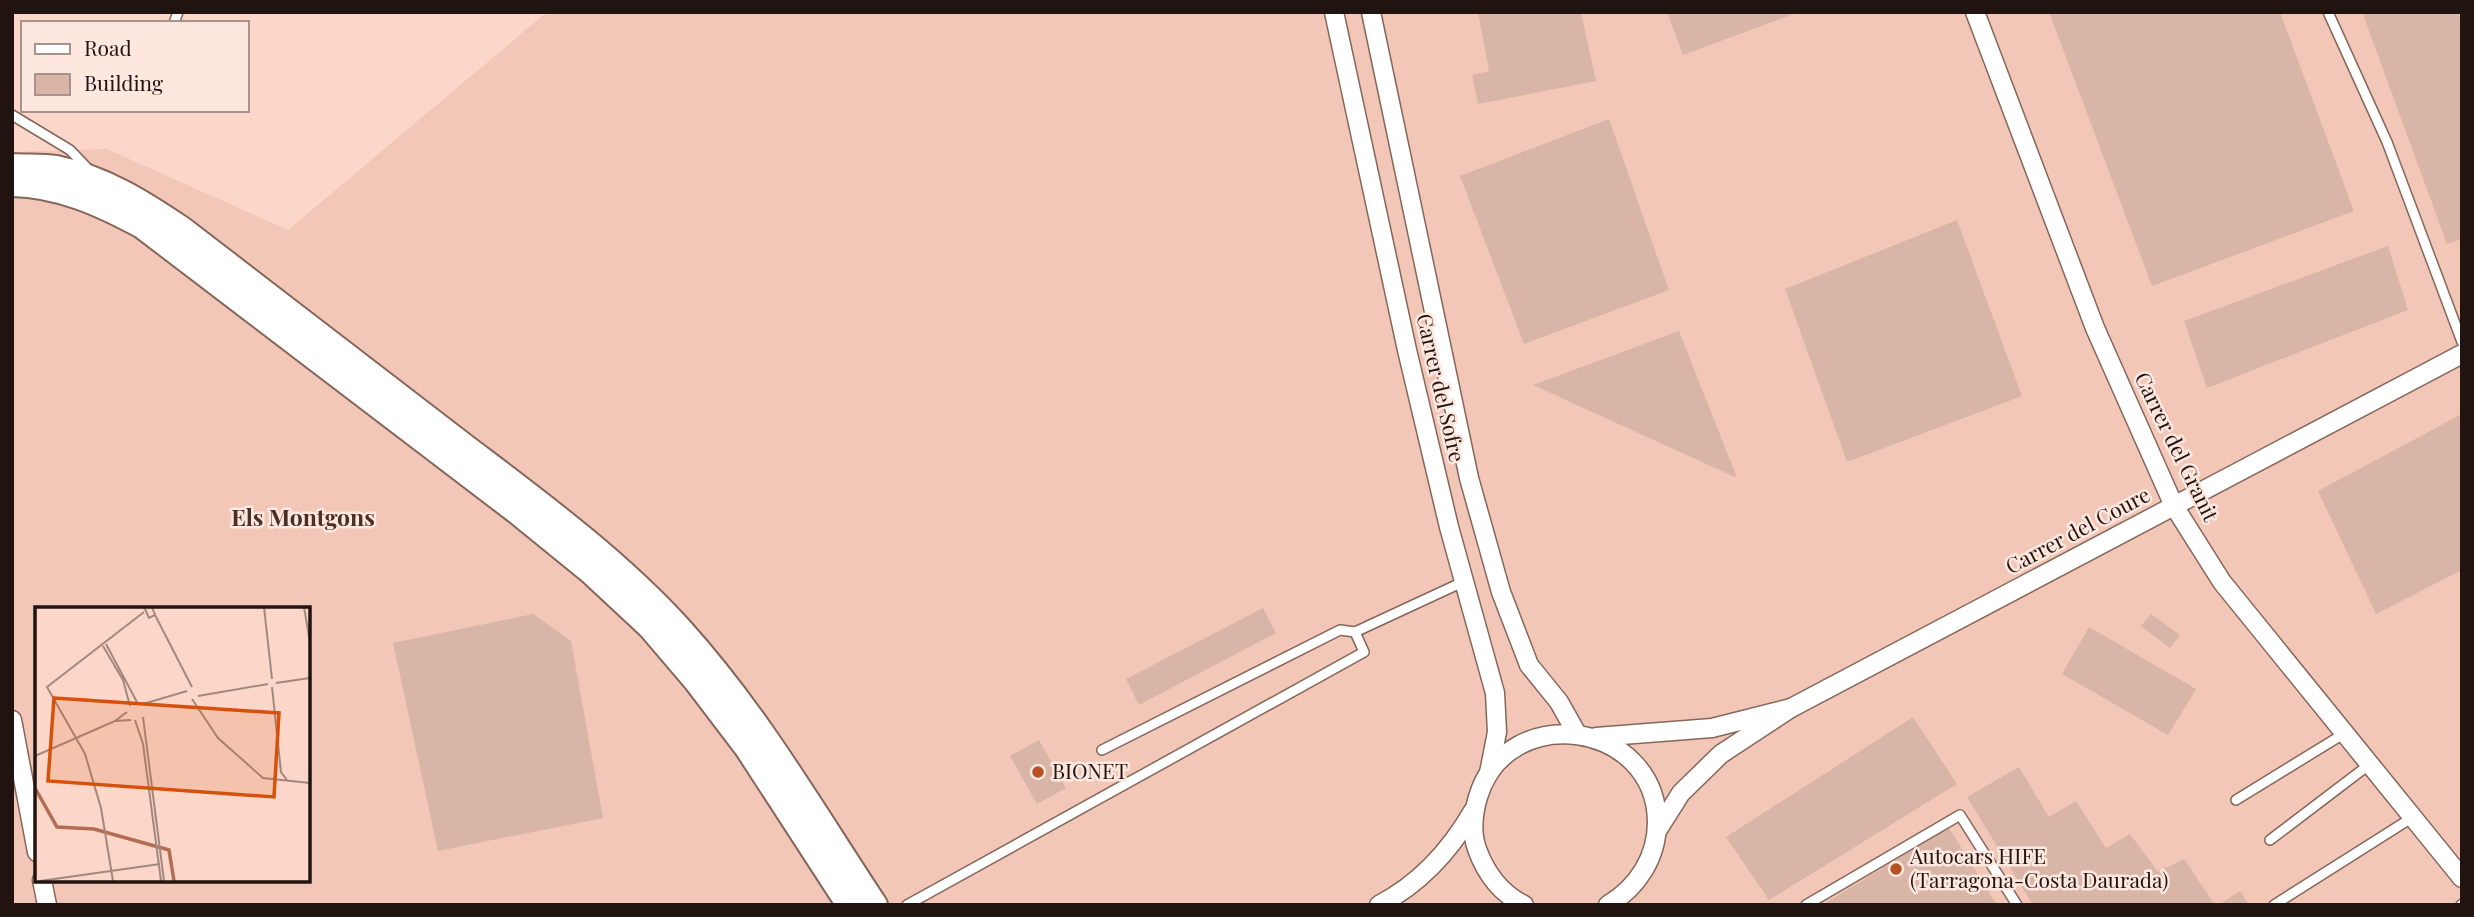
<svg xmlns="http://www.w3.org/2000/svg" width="2474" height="917" viewBox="0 0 2474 917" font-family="'Playfair Display',serif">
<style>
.built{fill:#f3c7b7;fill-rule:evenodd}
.building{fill:#d9b5a8}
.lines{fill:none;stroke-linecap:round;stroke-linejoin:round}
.lane-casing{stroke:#85665a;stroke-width:12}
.street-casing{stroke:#85665a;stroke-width:21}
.secondary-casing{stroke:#85665a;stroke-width:28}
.lane{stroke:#fff;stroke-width:9}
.street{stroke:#fff;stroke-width:18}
.secondary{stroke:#fff;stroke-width:24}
.poi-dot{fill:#b85126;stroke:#fde7df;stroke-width:2.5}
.labels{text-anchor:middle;stroke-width:5;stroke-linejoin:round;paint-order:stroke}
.street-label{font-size:21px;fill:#211410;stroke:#fde7df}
.poi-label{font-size:21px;fill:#211410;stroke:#fde7df;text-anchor:start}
.neighbourhood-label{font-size:23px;font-weight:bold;fill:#4a2f24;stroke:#fde7df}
.inset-river{fill:none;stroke:#b46d52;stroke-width:3.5}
.inset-road{fill:none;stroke:#a4887f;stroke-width:2}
.view{fill:#d4520c;fill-opacity:0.15;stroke:#d4520c;stroke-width:3.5}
.inset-edge{fill:none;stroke:#211410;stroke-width:3.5}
</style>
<rect width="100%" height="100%" fill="#fbd6c9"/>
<path class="built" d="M547 12H2462V905H12V152L107 149 288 230ZM37 609H308V880H37Z"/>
<g class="building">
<path d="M1478 12H1581L1596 81 1478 104 1472 75 1489 71Z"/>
<path d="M1667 12H1796V13L1683 55Z"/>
<path d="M2049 12H2280L2354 211 2152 286Z"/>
<path d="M2362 12H2458L2462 22V239L2447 244Z"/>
<path d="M1609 119 1669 290 1524 344 1460 176Z"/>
<path d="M1957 220 2022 396 1847 462 1785 289Z"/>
<path d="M2388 246 2408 310 2207 388 2184 321Z"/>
<path d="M1679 331 1737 478 1533 385Z"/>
<path d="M2462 414V570L2376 614 2318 491Z"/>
<path d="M1263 608 1276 633 1139 705 1126 679Z"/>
<path d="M533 614 571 641 603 818 438 851 393 643Z"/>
<path d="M2151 614 2180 635 2170 648 2141 626Z"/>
<path d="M2089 627 2196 689 2168 735 2062 674Z"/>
<path d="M1913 717 1957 784 1769 900 1726 837Z"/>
<path d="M1039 740 1066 788 1037 804 1010 756Z"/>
<path d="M2019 767 2049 817 2076 801 2106 848 2130 834 2158 872 2184 859 2215 905H2033L1967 797Z"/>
<path d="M1949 828 1997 905H1822L1904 855Z"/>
<path d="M2240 891 2249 905H2218Z"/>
</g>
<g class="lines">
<g class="lane-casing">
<g id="lane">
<path d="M2328 12 2387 142 2462 342"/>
<path d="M174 23 178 12"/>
<path d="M12 115 70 150 90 171"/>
<path d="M1102 750 1340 630 1355 632 1465 581"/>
<path d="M2236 800 2345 733"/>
<path d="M2270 840 2370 764"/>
<path d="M907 905 1364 652 1355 632"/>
<path d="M1806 905 1960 815 2017 905"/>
<path d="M2274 905 2413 817"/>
<path d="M2461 905 2462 904"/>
</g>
</g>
<g class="street-casing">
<g id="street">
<path d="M1334 12 1407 350 1449 527 1495 693 1497 732 1489 773"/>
<path d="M1371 12 1469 478 1501 592 1529 665 1559 702 1577 734"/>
<path d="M1975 12 2095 328 2174 506 2222 582 2462 878"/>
<path d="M1791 708 2462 354"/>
<path d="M12 720 37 852"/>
<path d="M1596 737 1712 728 1791 708 1721 754 1681 793 1657 831"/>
<path d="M42 880 47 905"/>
<path d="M1379 905C1421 883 1450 851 1473 811"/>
<path d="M1524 905C1500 893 1486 874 1477 849 1471 832 1473 814 1478 797 1507 700 1656 721 1657 822 1657 857 1638 887 1608 905"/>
</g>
</g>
<g class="secondary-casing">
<g id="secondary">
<path d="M12 166C26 167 42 166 56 168 104 178 142 202 182 229 276 301 369 373 463 445 538 502 616 559 680 629 757 714 812 810 875 905"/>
<path d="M12 184C60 185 101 204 142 226L516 511 591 572 650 627 696 681 747 748 849 905"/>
</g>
</g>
<use href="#lane" class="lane"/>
<use href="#street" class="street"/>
<use href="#secondary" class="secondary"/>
</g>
<g class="poi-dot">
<circle cx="1038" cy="772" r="7"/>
<circle cx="1896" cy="869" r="7"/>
</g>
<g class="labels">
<g class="street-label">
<text transform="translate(1440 388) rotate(77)" y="7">Carrer del Sofre</text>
<text transform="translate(2176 447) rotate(64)" y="7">Carrer del Granit</text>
<text transform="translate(2078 531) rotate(-28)" y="7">Carrer del Coure</text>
</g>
<g class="poi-label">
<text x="1052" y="779">BIONET</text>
<text x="1910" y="864">Autocars HIFE<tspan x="1910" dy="24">(Tarragona-Costa Daurada)</tspan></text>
</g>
<g class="neighbourhood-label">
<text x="303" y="526">Els Montgons</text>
</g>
</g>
<g transform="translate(35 607)">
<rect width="275" height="275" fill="#fbd6c9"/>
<path class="inset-river" d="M0 181 22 220 59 222 134 243 139 274"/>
<path class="inset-road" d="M109 0 114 11 120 8 117 0M229 0 237 72M269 0 275 35M120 8 157 80M71 37 103 97M68 39 88 73 95 99M241 76 275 71M237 80 246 165 252 173M163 89 233 77M157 92 183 131 228 171 275 176M108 97 152 84M92 105 80 114 96 113M108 110 129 274M100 113 108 137 126 274M0 149 80 114M5 274 125 257M78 274 66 201 50 147 12 80 109 5"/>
<path class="view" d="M19 91 244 106 239 190 13 174Z"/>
<rect width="275" height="275" class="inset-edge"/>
</g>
<rect width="2474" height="917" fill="none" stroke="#211410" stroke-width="28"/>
<rect x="21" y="21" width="228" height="91" fill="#fde7df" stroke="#a5938c" stroke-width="2"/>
<rect x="35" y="44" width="35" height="10" fill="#ffffff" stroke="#a5938c" stroke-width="2"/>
<text x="84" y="56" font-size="21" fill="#211410">Road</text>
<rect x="35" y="74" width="35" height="21" fill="#d9b5a8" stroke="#a5938c" stroke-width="2"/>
<text x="84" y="91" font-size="21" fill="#211410">Building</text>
</svg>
